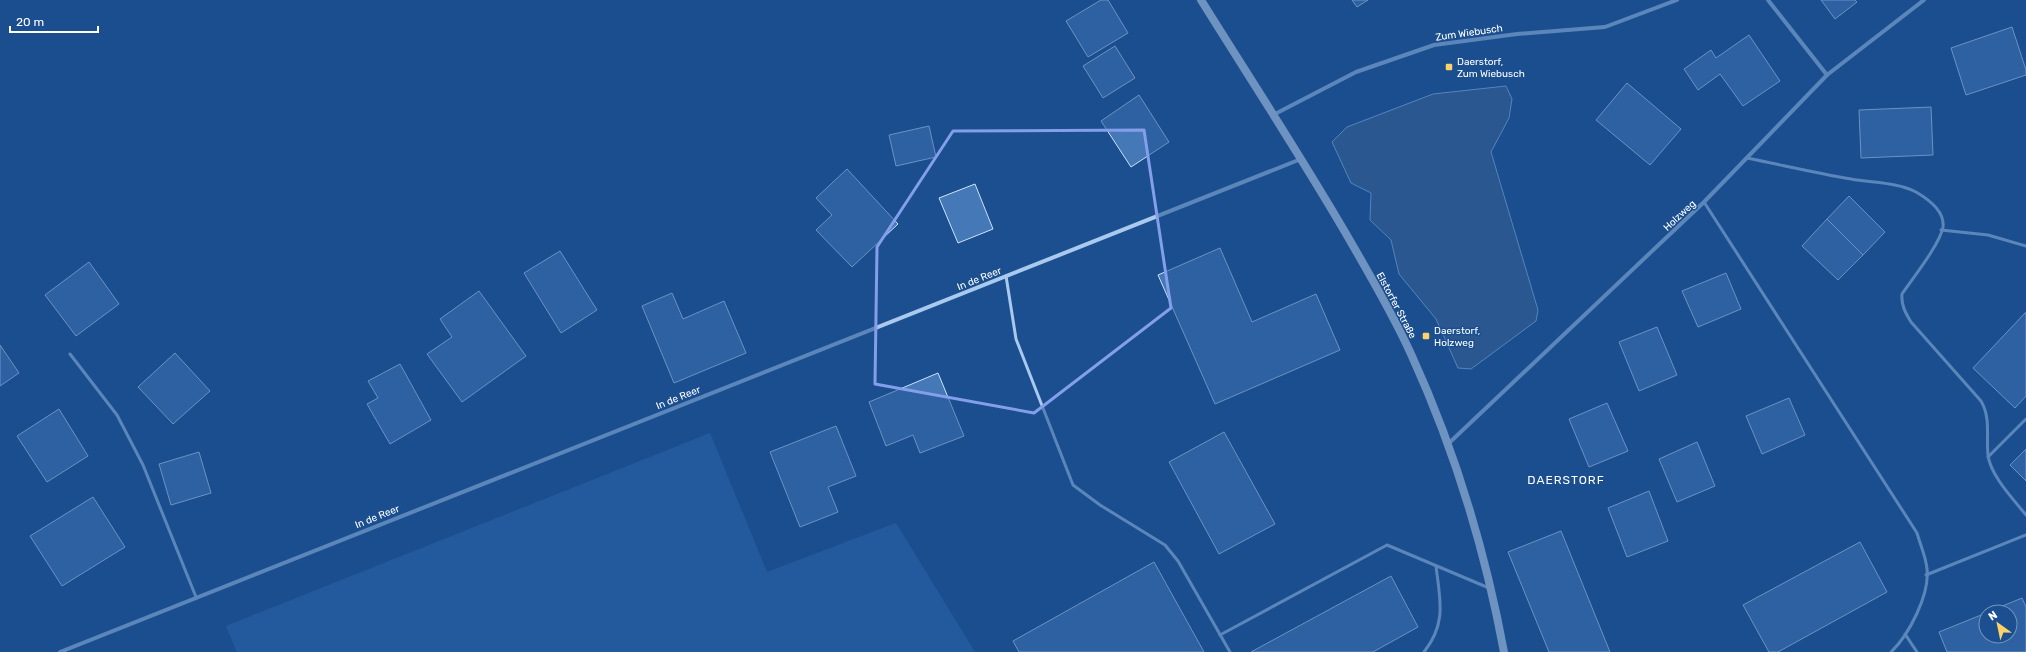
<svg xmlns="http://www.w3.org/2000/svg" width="2026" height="652" viewBox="0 0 2026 652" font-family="Rubik,sans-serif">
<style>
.green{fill:#2e69ad}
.water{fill:#3c6290;stroke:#9cc4f0}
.building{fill:#4478b7;stroke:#cfe3fa}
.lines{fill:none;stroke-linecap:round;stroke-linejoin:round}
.lane{stroke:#a9c9ee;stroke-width:3}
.street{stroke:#a9c9ee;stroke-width:4}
.secondary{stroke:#d6e6fa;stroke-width:8}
.marked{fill:none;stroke:#839eea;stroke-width:3;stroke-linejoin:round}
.poi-dot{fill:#ffd166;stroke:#1b4f8f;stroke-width:1.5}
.labels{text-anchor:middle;stroke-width:3;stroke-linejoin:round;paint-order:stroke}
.street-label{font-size:10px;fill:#fff;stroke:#1b4f8f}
.poi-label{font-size:10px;fill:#fff;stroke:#1b4f8f;text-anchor:start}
.quarter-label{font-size:12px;letter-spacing:1px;fill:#fff;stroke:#1b4f8f}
</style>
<rect width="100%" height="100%" fill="#1b4f8f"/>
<path class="green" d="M710 433 767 572 896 523 975 652H237L226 626Z"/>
<path class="water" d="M1506 86 1512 99 1509 118 1491 152 1538 310 1536 321 1471 369 1458 368 1436 319 1399 274 1391 240 1370 220 1371 193 1351 183 1332 142 1347 127 1433 94Z"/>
<g class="building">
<path d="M1101 0H1108L1128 33 1088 57 1066 21Z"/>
<path d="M1352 0H1368L1357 7Z"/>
<path d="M1821 0H1855L1857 2 1835 19Z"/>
<path d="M2012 27 2026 70V75L1966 95 1951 48Z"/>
<path d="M1749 35 1780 81 1743 106 1720 74 1698 90 1684 69 1711 50 1716 58Z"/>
<path d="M1115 46 1135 78 1103 98 1083 66Z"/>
<path d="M1627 83 1681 129 1650 165 1596 120Z"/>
<path d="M1139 95 1169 142 1131 167 1101 121Z"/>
<path d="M1931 107 1933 155 1861 158 1859 110Z"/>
<path d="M929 126 936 157 896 166 889 135Z"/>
<path d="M847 169 898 224 852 267 816 230 832 215 816 198Z"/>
<path d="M975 184 993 229 958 243 939 198Z"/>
<path d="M1849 196 1885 232 1863 255 1827 219Z"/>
<path d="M1827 219 1863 255 1838 280 1802 246Z"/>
<path d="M1220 248 1252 322 1316 294 1340 350 1215 404 1158 275Z"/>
<path d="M560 251 597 310 561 333 524 273Z"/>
<path d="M89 262 119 304 76 336 45 295Z"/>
<path d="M1726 273 1741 309 1698 327 1682 291Z"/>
<path d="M479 291 526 356 462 402 427 354 452 337 440 319Z"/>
<path d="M672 293 683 319 724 301 746 353 674 383 642 306Z"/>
<path d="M2026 312V396L2015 408 1973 368Z"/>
<path d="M1657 327 1677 375 1639 391 1619 342Z"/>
<path d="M0 345 19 373 0 386Z"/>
<path d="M175 353 210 391 173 424 138 387Z"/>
<path d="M400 364 431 420 390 444 367 404 378 398 368 381Z"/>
<path d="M938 373 964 436 920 453 913 435 886 446 869 402Z"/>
<path d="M1789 398 1805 435 1762 454 1746 416Z"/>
<path d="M1607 403 1628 451 1589 467 1569 419Z"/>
<path d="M59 409 88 456 47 482 17 436Z"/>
<path d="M836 426 856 476 828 487 838 512 800 527 770 452Z"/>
<path d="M1224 432 1275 524 1219 554 1169 462Z"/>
<path d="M1697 442 1715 486 1677 502 1659 459Z"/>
<path d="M2026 449V481L2010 465Z"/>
<path d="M199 452 211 493 171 505 159 464Z"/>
<path d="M1649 491 1668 541 1627 557 1608 508Z"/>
<path d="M93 497 125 547 62 586 30 536Z"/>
<path d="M1561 531 1610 652H1549L1508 552Z"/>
<path d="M1860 542 1887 592 1778 652H1769L1743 605Z"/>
<path d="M1154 562 1204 652H1019L1013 641Z"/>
<path d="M1391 576 1418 627 1373 652H1251Z"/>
<path d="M2022 598 2026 607V652H1947L1939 632 1986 613V636H2010V612H1988Z"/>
</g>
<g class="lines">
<g class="lane">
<path d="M1747 158C1782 165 1816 173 1851 179 1872 183 1897 182 1916 192 1928 199 1945 211 1943 227 1940 244 1913 278 1902 294 1901 305 1905 312 1911 322L1981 401C1991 418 1986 436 1988 455 1990 475 2014 500 2026 515"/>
<path d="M1704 202 1917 533C1920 544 1926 557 1927 569 1930 594 1909 635 1891 652"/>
<path d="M1941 230 1988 235 2026 246"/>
<path d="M1006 276 1016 339 1073 485 1100 505 1165 545 1178 561 1230 652"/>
<path d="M70 354 117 415 143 465 196 597"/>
<path d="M1988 457 2026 419"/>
<path d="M1926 575 2026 535"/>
<path d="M1905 634 1917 652"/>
<path d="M1220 635 1387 545 1489 588"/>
<path d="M1424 652C1447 623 1440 600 1436 566"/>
</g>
<g class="street">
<path d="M1768 0 1827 75"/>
<path d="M1273 115 1356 72 1434 45 1517 34 1605 27 1677 0"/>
<path d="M1448 444 1704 202 1827 75 1924 0"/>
<path d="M60 652 1301 159"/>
</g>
<path class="secondary" d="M1201 0C1249 77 1299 153 1345 232 1368 272 1392 312 1411 354 1454 448 1485 550 1504 652"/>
</g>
<path d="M0 0H2026V652H0ZM1144 130 1171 308 1034 413 875 384 877 247 953 131Z" fill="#1b4f8f" fill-opacity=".55" fill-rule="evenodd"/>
<path class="marked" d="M1144 130 1171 308 1034 413 875 384 877 247 953 131Z"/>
<g class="poi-dot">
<rect x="1445" y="63" width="8" height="8" rx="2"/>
<rect x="1422" y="332" width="8" height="8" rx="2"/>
</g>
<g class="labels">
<g class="street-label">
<text transform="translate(1469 32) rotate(-8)" y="4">Zum Wiebusch</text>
<text transform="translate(1679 215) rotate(-43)" y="4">Holzweg</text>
<text transform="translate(979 278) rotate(-22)" y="4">In de Reer</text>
<text transform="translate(1397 305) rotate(62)" y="4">Elstorfer Straße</text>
<text transform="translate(678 397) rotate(-22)" y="4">In de Reer</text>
<text transform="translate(377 516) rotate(-22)" y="4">In de Reer</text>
</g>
<g class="poi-label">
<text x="1457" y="65">Daerstorf,<tspan x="1457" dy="12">Zum Wiebusch</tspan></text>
<text x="1434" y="334">Daerstorf,<tspan x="1434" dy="12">Holzweg</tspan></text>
</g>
<g class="quarter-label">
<text x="1566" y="484">DAERSTORF</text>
</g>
</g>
<g transform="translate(1998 624) rotate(327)"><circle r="19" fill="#1b4f8f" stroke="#7695bc"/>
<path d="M0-3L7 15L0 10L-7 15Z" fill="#ffd166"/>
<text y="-6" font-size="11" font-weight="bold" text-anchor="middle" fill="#ffffff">N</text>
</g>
<path d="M10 26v6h88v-6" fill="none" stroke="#ffffff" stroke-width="2"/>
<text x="16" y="26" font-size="12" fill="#ffffff" stroke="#1b4f8f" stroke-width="3" paint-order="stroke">20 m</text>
</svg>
